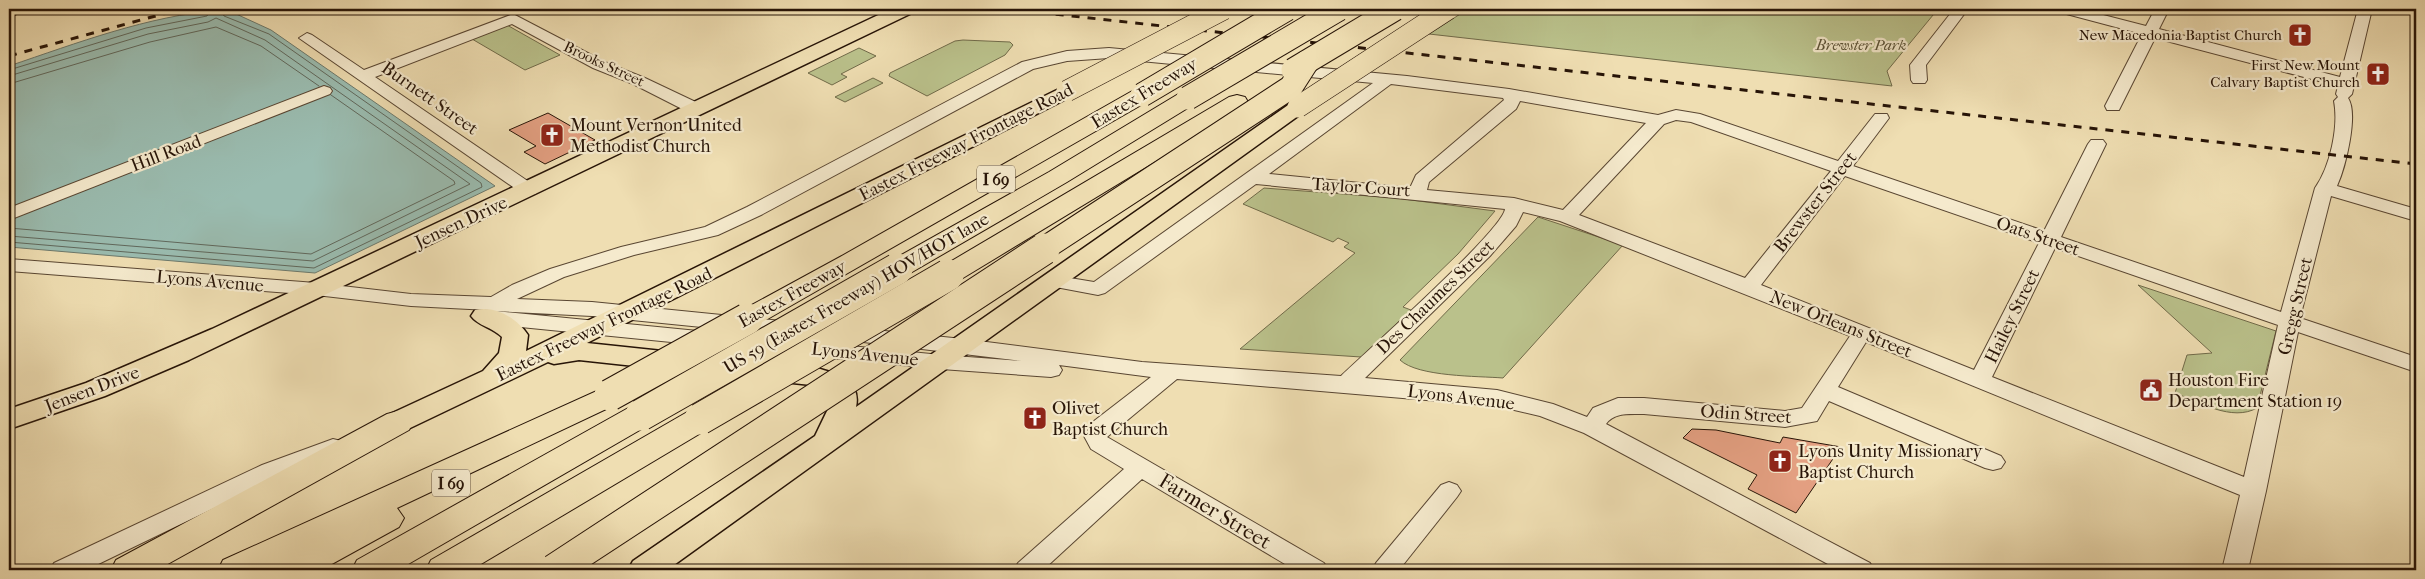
<svg xmlns="http://www.w3.org/2000/svg" width="2425" height="579" viewBox="0 0 2425 579" font-family="'IM FELL French Canon',serif">
<style>
.green{fill:#bac18b;stroke:#706a49}
.water{fill:#9abcb0;stroke:#6c796c}
.lines{fill:none;stroke-linecap:round;stroke-linejoin:round}
.shore{stroke:#60685c;stroke-width:1}
.building{fill:#e39f81;stroke:#271407}
.minor-casing{stroke:#594632;stroke-width:2}
.major-casing{stroke:#271407;stroke-width:3}
.highway-casing{stroke:#271407;stroke-width:2}
.minor{fill:#f5eacd;fill-rule:evenodd}
.major{fill:#efdeb2;fill-rule:evenodd}
.highway{fill:#efdeb2;fill-rule:evenodd}
.rail{stroke:#271407;stroke-width:3;stroke-dasharray:8 8;stroke-linecap:butt}
.major-bridge-casing{stroke:#271407;stroke-width:22;stroke-linecap:butt}
.highway-bridge-far1-casing{stroke:#271407;stroke-width:25;stroke-linecap:butt}
.highway-bridge-casing{stroke:#271407;stroke-width:33;stroke-linecap:butt}
.major-bridge{stroke:#efdeb2;stroke-width:21}
.highway-bridge-far1{stroke:#efdeb2;stroke-width:23}
.highway-bridge{stroke:#efdeb2;stroke-width:31}
.labels{text-anchor:middle;stroke-width:4.5;stroke-linejoin:round;paint-order:stroke}
.far-poi-label{font-size:15px;fill:#271407;stroke:#f5eacd;text-anchor:end}
.far-park-label{font-size:15px;font-style:italic;fill:#5a5135;stroke:#f5eacd}
.far-street-label{font-size:15px;fill:#271407;stroke:#f5eacd}
.shield{fill:#f5eacd;stroke:#655442;stroke-width:1}
.shield-label{font-size:16px;font-weight:bold;fill:#271407}
.street-label{font-size:18px;fill:#271407;stroke:#f5eacd}
.poi-label{font-size:18px;fill:#271407;stroke:#f5eacd;text-anchor:start}
.near-street-label{font-size:21px;fill:#271407;stroke:#f5eacd}
</style>
<rect width="100%" height="100%" fill="#efdeb2"/>
<filter id="stains"><feTurbulence type="fractalNoise" baseFrequency=".004" numOctaves="4"/><feColorMatrix values="0 0 0 0 .2 0 0 0 0 .09 0 0 0 0 .02 0 0 0 .5 -.17"/></filter>
<radialGradient id="worn" r=".72"><stop offset=".6" stop-color="#630" stop-opacity="0"/><stop offset="1" stop-color="#630" stop-opacity=".3"/></radialGradient>
<g class="green">
<path d="M1468 9H1938L1887 71 1892 86 1429 34Z"/>
<path d="M507 25 560 55 525 70 472 39Z"/>
<path d="M963 40 1010 42 1013 45 1005 55 927 96 889 76 890 73 955 41Z"/>
<path d="M859 48 876 56 841 74 847 77 832 85 808 73Z"/>
<path d="M873 78 883 83 845 102 835 97Z"/>
<path d="M1264 188 1396 198 1495 211 1458 254 1403 307 1411 310 1361 357 1240 349 1355 253 1344 247 1349 243 1338 238 1333 242 1243 204Z"/>
<path d="M1538 217 1623 245 1503 378C1478 376 1418 377 1400 360Z"/>
<path d="M2138 285 2276 331 2257 408C2232 422 2199 402 2175 393L2187 355 2212 353Z"/>
</g>
<path class="water" d="M220 10 234 13 271 30 495 186 315 273 9 247V66C77 43 148 16 220 10Z"/>
<g class="lines">
<g class="shore">
<path d="M9 70 146 28 207 16 211 9"/>
<path d="M9 76 148 34 208 22 216 18 265 40 470 184 313 261 9 236"/>
<path d="M9 84 150 42 216 27 261 46 319 86"/>
<path d="M9 228 311 254 455 184 454 181 331 95"/>
<path d="M9 242 314 268 482 187 481 183 269 34 224 16 221 9"/>
</g>
</g>
<g class="building">
<path d="M548 113 595 140 545 164 524 152 536 146 509 130Z"/>
<path d="M1692 429 1716 430 1780 443 1783 437 1841 447 1796 513 1748 489 1757 475 1683 438Z"/>
</g>
<g class="lines">
<g class="minor-casing">
<g id="minor">
<path d="M1954 9H1968L1926 65 1927 80 1925 83H1913L1911 80 1910 65Z"/>
<path d="M2057 9H2080L2146 26 2155 9H2169L2159 29 2340 77 2358 9H2372L2352 94 2348 98C2359 114 2345 169 2337 186L2416 209V221L2331 196 2300 318 2416 357V372L2298 332 2266 491 2248 570H2222L2240 495 1866 342 1838 387 2001 456 2005 462 2001 468 1993 470 1985 468 1829 401 1817 421 1785 427 1644 414C1630 414 1614 412 1606 424L1870 563 1874 570H1839L1584 433 1540 416 1497 406 1177 379 1107 437 1324 563 1328 570H1295L1142 479 1043 570H1014L1018 563 1124 469 1091 449 1084 436 1094 421 1151 377 1059 365 1062 370 1059 375 1051 377 941 369 491 324 484 322 481 317 489 310 411 306 316 295 9 271V259L316 283 411 294 491 297 512 285 550 269 621 247 705 227 747 207 1022 62 1067 51 1109 48 1407 76 1509 89 1658 115 1676 110 1700 114 1838 161 1875 114H1887L1889 118 1853 166 2044 231 2088 144 2091 140H2103L2106 144 2061 237 2281 312 2315 188C2330 167 2339 127 2334 101L2338 97 2336 94 2338 86 2155 38 2119 110H2107L2105 106 2142 34 2059 12ZM1109 58 1373 83 1094 282 1052 275 1045 277 1042 281 1045 285 1098 295 1105 293 1256 184 1505 209C1503 230 1365 353 1341 376L1142 362 963 339 845 327 838 329 835 334 838 339 1022 361 941 355 495 311 592 316 791 336 798 334 801 329 798 324 791 322 592 302 517 299 564 277 634 255 718 235 761 215 1033 69 1067 61ZM1391 84 1503 98 1504 100 1416 175 1410 188 1269 174ZM1520 101 1646 123 1563 210 1514 198 1427 190 1429 182 1516 109ZM1676 120 1691 122 1831 171 1745 278 1579 215 1664 124ZM1845 176 2039 243 1974 370 1761 285ZM1523 212 1560 221 1850 336 1802 408 1785 411 1644 398H1618L1593 408 1587 417 1553 404 1497 390 1365 378 1490 256 1516 226ZM2055 248 2278 325 2244 477 1992 377Z"/>
<path d="M2403 9H2416V14L2405 12Z"/>
<path d="M513 14 605 62 645 78 702 105 704 109 702 113H690L633 84 593 68 512 24 375 77 535 186 538 190 535 194H523L299 38 307 33 312 35 364 70Z"/>
<path d="M324 86 330 88 332 91 330 94 9 220V208Z"/>
<path d="M333 439 341 441 344 447 341 453 278 477 86 570H50L54 563 262 465Z"/>
<path d="M1449 482 1457 485 1461 491 1457 497 1399 570H1372L1376 563 1441 485Z"/>
</g>
</g>
<g class="major-casing">
<g id="major">
<path d="M891 9H914L912 13 189 360 105 396 9 429V409L86 383 212 329Z"/>
<path d="M1067 85 1074 87 1077 91 1074 95 587 343 813 367C834 373 862 379 856 407L1291 103 1298 101 1305 103 1308 107 1305 111 667 570H628L633 561 815 436 828 409 829 394 811 385 579 360 554 364 548 362 408 429 398 432 388 429 384 422 388 415 483 371 499 353 502 337C492 327 478 326 471 316L475 310C495 305 517 318 528 335L526 351Z"/>
</g>
</g>
<g class="highway-casing">
<g id="highway">
<path d="M1142 88 1150 90 1153 95 1150 100 757 325 747 328 737 325 733 319 737 313 840 257 1134 90Z"/>
<path d="M1188 91 1196 93 1199 98 1196 103 1067 182 907 275 897 277 887 275 884 269 887 263 1049 172 1180 93Z"/>
<path d="M1237 95 1245 97 1248 102 1245 107 958 281 948 283 938 281 934 275 938 269 1229 97Z"/>
<path d="M610 385 621 388 625 395 621 402 397 508 404 518 399 527 321 570H275L277 566 267 570H218L223 560Z"/>
<path d="M641 404 652 407 656 415 652 423 398 570H352L357 560 630 407Z"/>
<path d="M700 408 711 411 715 419 711 427 471 570H426L431 560 689 411Z"/>
<path d="M398 411 409 414 413 422 409 430 157 570H111L116 560 387 414Z"/>
</g>
</g>
<use href="#minor" class="minor"/>
<use href="#major" class="major"/>
<use href="#highway" class="highway"/>
<g class="rail">
<path d="M1008 9 2416 164"/>
<path d="M9 17 26 9"/>
<path d="M9 56 181 9"/>
</g>
<g class="major-bridge-casing">
<g id="major-bridge">
<path d="M1067 91 1224 9"/>
<path d="M1298 107 1448 9"/>
</g>
</g>
<g class="highway-bridge-far1-casing">
<g id="highway-bridge-far1">
<path d="M1293 70 1395 9"/>
<path d="M1142 95 1287 9"/>
<path d="M1188 98 1339 9"/>
<path d="M1042 250 1291 87 1307 62"/>
</g>
</g>
<g class="highway-bridge-casing">
<g id="highway-bridge">
<path d="M610 395 747 319"/>
<path d="M641 415 897 269"/>
<path d="M700 419 948 275"/>
<path d="M554 570 1044 249"/>
</g>
</g>
<use href="#major-bridge" class="major-bridge"/>
<use href="#highway-bridge-far1" class="highway-bridge-far1"/>
<use href="#highway-bridge" class="highway-bridge"/>
</g>
<defs>
<g id="church-square" transform="scale(1.25)"><rect x="-9" y="-9" width="18" height="18" rx="4" fill="#8f2418" stroke="#f5eacd"/><path d="M-1.2-6h2.4v3.5h3.3v2.4h-3.3V6h-2.4V-.1h-3.3v-2.4h3.3Z" fill="#fff"/></g>
<g id="civic-square" transform="scale(1.25)"><rect x="-9" y="-9" width="18" height="18" rx="4" fill="#8f2418" stroke="#f5eacd"/><path d="M-.6-6.5H3V-4.5H.6V-3L4-1V1h2V6H-6V1h2V-1L-.6-3ZM-1.2 2.5V6h2.4V2.5Z" fill="#fff"/></g>
</defs>
<g fill-rule="evenodd">
<use href="#church-square" x="2300" y="35"/>
<use href="#church-square" x="2378" y="74"/>
<use href="#church-square" x="552" y="135"/>
<use href="#civic-square" x="2151" y="390"/>
<use href="#church-square" x="1035" y="418"/>
<use href="#church-square" x="1780" y="461"/>
</g>
<g class="labels">
<g class="far-poi-label">
<text x="2282" y="40">New Macedonia Baptist Church</text>
<text x="2360" y="70">First New Mount<tspan x="2360" dy="17">Calvary Baptist Church</tspan></text>
</g>
<g class="far-park-label">
<text x="1861" y="50">Brewster Park</text>
</g>
<g class="far-street-label">
<text transform="translate(604 64) rotate(25)" y="5">Brooks Street</text>
</g>
<g class="shield">
<rect x="977" y="165.5" width="38" height="27" rx="4"/>
<rect x="432" y="469.5" width="38" height="27" rx="4"/>
</g>
<g class="shield-label">
<text x="996" y="185">I 69</text>
<text x="451" y="489">I 69</text>
</g>
<g class="street-label">
<text transform="translate(1144 93) rotate(-31)" y="6">Eastex Freeway</text>
<text transform="translate(430 98) rotate(35)" y="6">Burnett Street</text>
<text transform="translate(966 142) rotate(-27)" y="6">Eastex Freeway Frontage Road</text>
<text transform="translate(166 153) rotate(-21)" y="6">Hill Road</text>
<text transform="translate(1361 187) rotate(4)" y="6">Taylor Court</text>
<text transform="translate(1815 202) rotate(-52)" y="6">Brewster Street</text>
<text transform="translate(461 222) rotate(-25)" y="6">Jensen Drive</text>
<text transform="translate(2038 236) rotate(19)" y="6">Oats Street</text>
<text transform="translate(210 281) rotate(5)" y="6">Lyons Avenue</text>
<text transform="translate(856 293) rotate(-30)" y="6">US 59 (Eastex Freeway) HOV/HOT lane</text>
<text transform="translate(792 294) rotate(-29)" y="6">Eastex Freeway</text>
<text transform="translate(1435 297) rotate(-44)" y="6">Des Chaumes Street</text>
<text transform="translate(2295 306) rotate(-77)" y="6">Gregg Street</text>
<text transform="translate(2012 316) rotate(-64)" y="6">Hailey Street</text>
<text transform="translate(604 324) rotate(-26)" y="6">Eastex Freeway Frontage Road</text>
<text transform="translate(1841 324) rotate(22)" y="6">New Orleans Street</text>
<text transform="translate(865 354) rotate(6)" y="6">Lyons Avenue</text>
<text transform="translate(92 389) rotate(-21)" y="6">Jensen Drive</text>
<text transform="translate(1461 397) rotate(7)" y="6">Lyons Avenue</text>
<text transform="translate(1746 414) rotate(4)" y="6">Odin Street</text>
</g>
<g class="poi-label">
<text x="570" y="131">Mount Vernon United<tspan x="570" dy="21">Methodist Church</tspan></text>
<text x="2168" y="386">Houston Fire<tspan x="2168" dy="21">Department Station 19</tspan></text>
<text x="1052" y="414">Olivet<tspan x="1052" dy="21">Baptist Church</tspan></text>
<text x="1798" y="457">Lyons Unity Missionary<tspan x="1798" dy="21">Baptist Church</tspan></text>
</g>
<g class="near-street-label">
<text transform="translate(1215 511) rotate(31)" y="7">Farmer Street</text>
</g>
</g>
<rect width="2425" height="579" fill="none" stroke="#efdeb2" stroke-width="30"/>
<rect x="10" y="10" width="2405" height="559" fill="none" stroke="#271407" stroke-width="2.5"/>
<rect x="15" y="15" width="2395" height="549" fill="none" stroke="#271407"/>
<rect width="100%" height="100%" filter="url(#stains)"/>
<rect width="100%" height="100%" fill="url(#worn)"/>
</svg>
